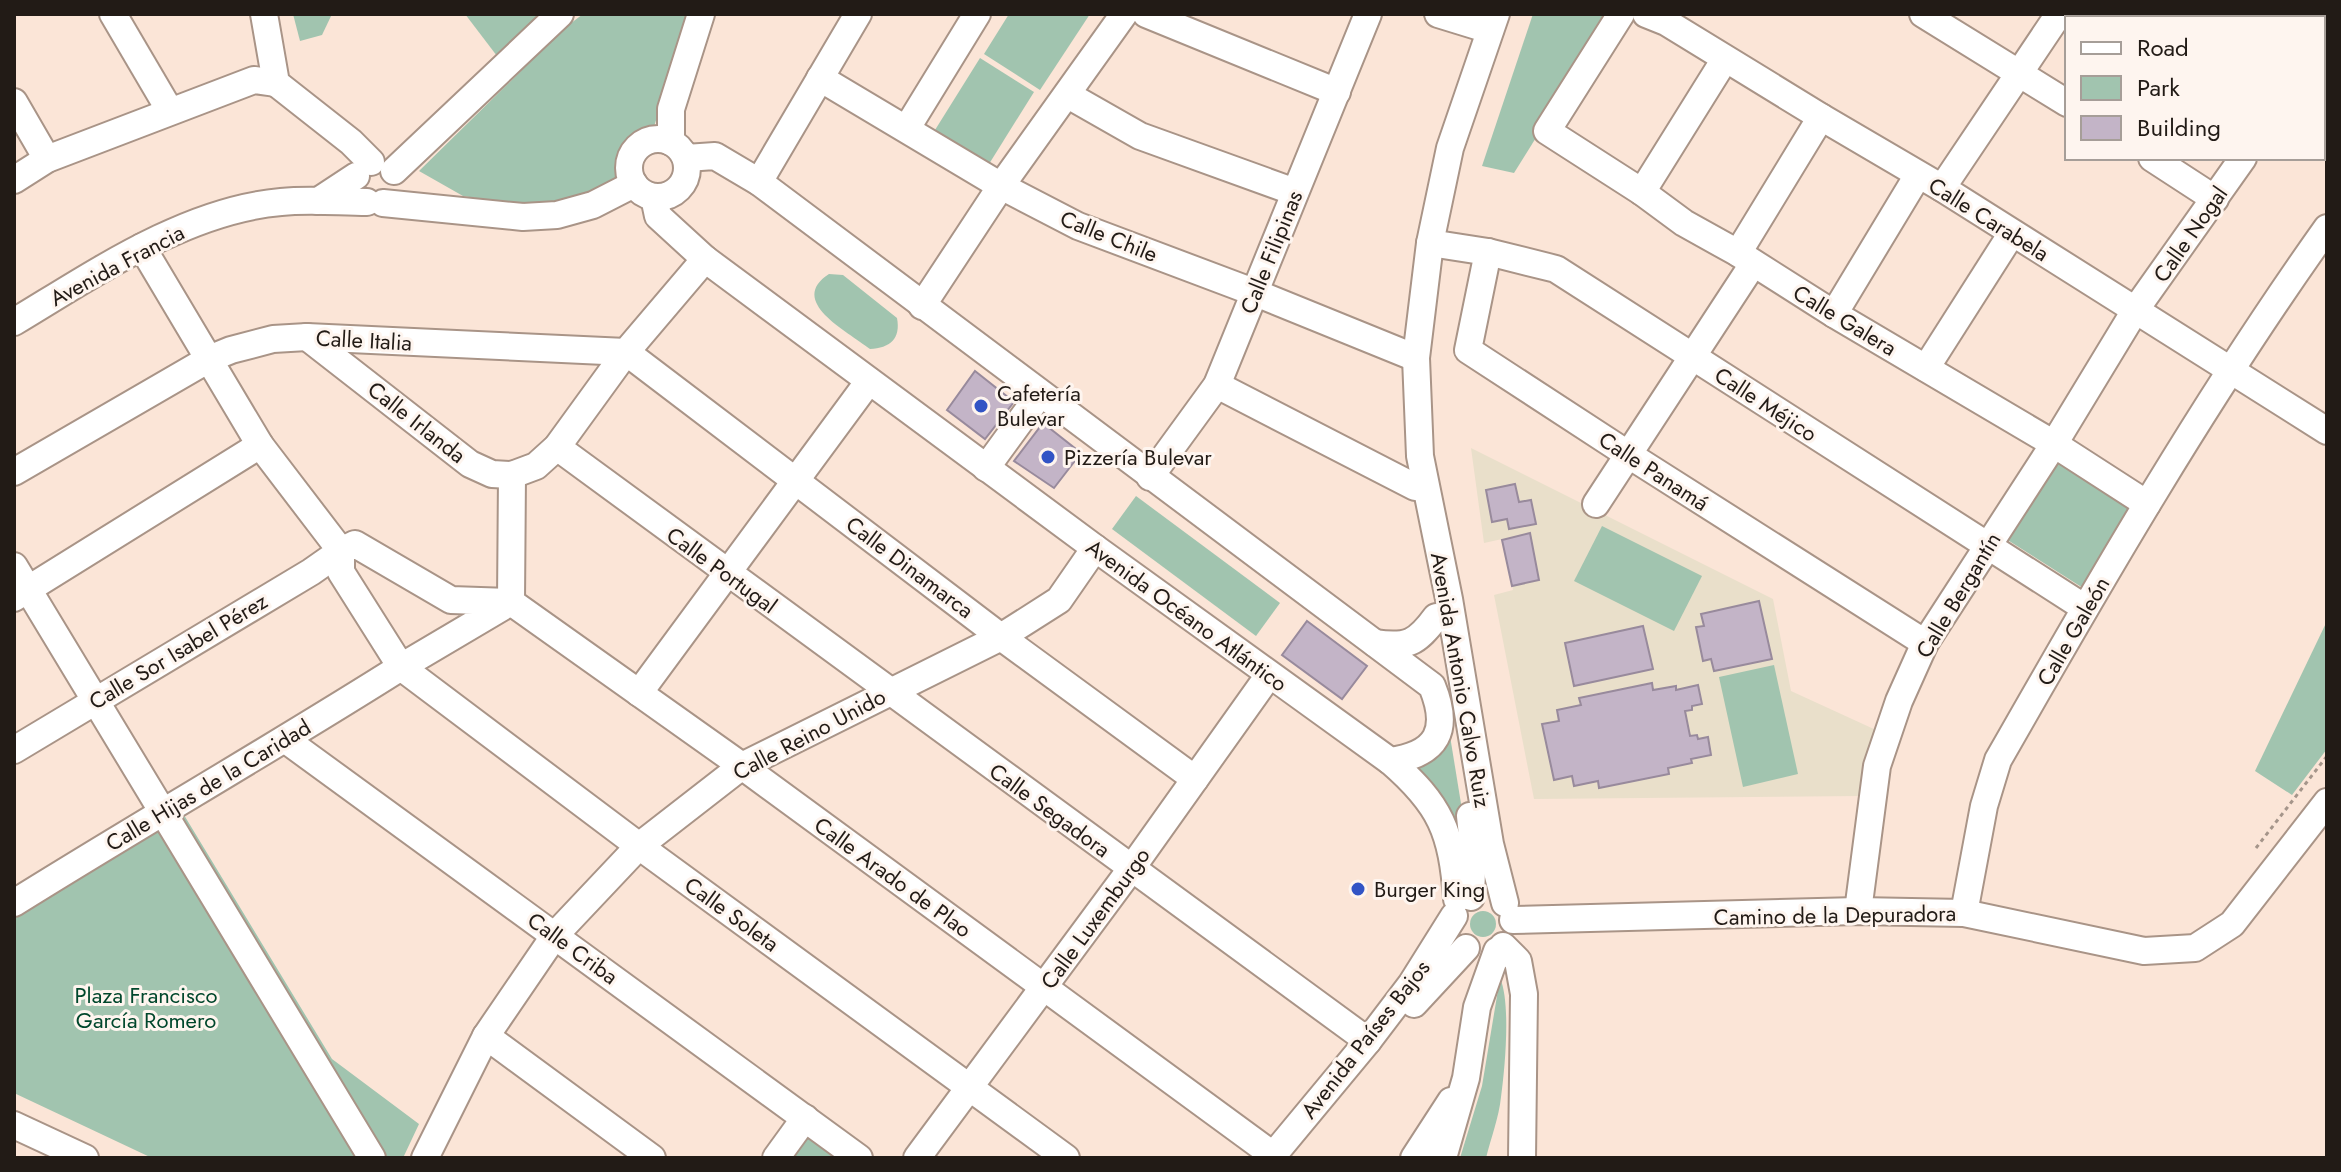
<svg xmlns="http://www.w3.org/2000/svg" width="2341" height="1172" viewBox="0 0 2341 1172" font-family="Jost,sans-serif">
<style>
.education{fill:#e9dfca}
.green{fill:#a1c4af}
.building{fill:#c3b4c7;stroke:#988a9c;stroke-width:2}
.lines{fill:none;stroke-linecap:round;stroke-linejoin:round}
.minor-casing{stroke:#a99487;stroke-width:30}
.path{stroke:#a5958a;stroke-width:3;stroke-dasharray:4 4;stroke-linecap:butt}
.minor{stroke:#fff;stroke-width:26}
.poi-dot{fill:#3254c5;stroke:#fef5ef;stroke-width:3}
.labels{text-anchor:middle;stroke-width:6;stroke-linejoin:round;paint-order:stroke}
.street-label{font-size:22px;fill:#221b16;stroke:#fef5ef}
.poi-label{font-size:22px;fill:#221b16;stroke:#fef5ef;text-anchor:start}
.park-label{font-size:22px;fill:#00472c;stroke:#fef5ef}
</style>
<rect width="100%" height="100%" fill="#fbe5d7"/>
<path class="education" d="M1471 448 1773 599 1791 691 1876 730 1860 796 1534 799 1494 595 1513 590 1502 539 1484 543Z"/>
<g class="green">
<path d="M293 14H332L322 35 300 41Z"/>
<path d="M465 14H539L497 56Z"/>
<path d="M583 14H687L654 127 625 149 616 186 535 207 463 196 419 171 566 27Z"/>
<path d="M1009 14H1090L1040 90 984 54Z"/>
<path d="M1533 14H1613L1514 173 1482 166Z"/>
<path d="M980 58 1034 92 989 164 935 130Z"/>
<path d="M829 274 843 275 897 318C901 339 890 348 870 349 847 331 787 301 829 274Z"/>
<path d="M2058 459 2134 507 2083 588 2006 539Z"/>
<path d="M1136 496 1280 603 1256 636 1112 529Z"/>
<path d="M1602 526 1702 576 1674 631 1574 581Z"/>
<path d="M2327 621V749L2292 795 2255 771Z"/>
<path d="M1774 665 1798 774 1743 787 1719 677Z"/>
<path d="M1450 736 1464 822 1465 864 1411 768Z"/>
<path d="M184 815 332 1059 419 1124 403 1158H152L14 1093V918Z"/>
<circle cx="1483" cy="924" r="13"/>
<path d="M1500 978C1511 1003 1505 1068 1501 1097 1499 1117 1491 1138 1486 1158H1460L1482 1086Z"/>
<path d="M807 1129 845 1158H786Z"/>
</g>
<g class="building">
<path d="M975 371 1014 402 985 439 947 410Z"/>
<path d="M1043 423 1081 453 1054 488 1014 461Z"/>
<path d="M1515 484 1519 502 1531 500 1536 524 1509 529 1507 519 1492 522 1486 490Z"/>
<path d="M1530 533 1539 580 1512 586 1502 540Z"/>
<path d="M1759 601 1772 659 1714 671 1711 659 1703 661 1696 627 1704 626 1701 614Z"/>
<path d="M1307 621 1367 666 1342 699 1282 655Z"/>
<path d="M1643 626 1653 669 1574 686 1565 643Z"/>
<path d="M1652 683 1653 690 1676 686V690L1698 685 1702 704 1692 706V710L1685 711 1690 736 1697 735 1698 739 1708 737 1711 755 1691 759 1692 763 1668 768 1669 774 1599 788 1598 781 1574 786 1572 776 1554 780 1542 724 1559 721 1557 710 1581 705 1579 698Z"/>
</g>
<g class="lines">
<g class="minor-casing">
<g id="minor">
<path d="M113 14 170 111"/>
<path d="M264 14 276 83 351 142 371 162"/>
<path d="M1146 14 1337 92"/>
<path d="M1438 14 1490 30"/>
<path d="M1496 14 1450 148 1430 243 1416 358 1420 456 1449 599 1490 844 1505 903"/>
<path d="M1621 14 1547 131 1642 192 1684 223 1738 253 1834 314 2054 444 2147 504"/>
<path d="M1646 14 1666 22 1821 117 1942 188 2327 431"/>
<path d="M1923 14 2067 103"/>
<path d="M2236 14 2238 18"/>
<path d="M2191 18 2194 14"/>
<path d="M2267 18 2270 14"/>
<path d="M820 78 1001 186 1078 226 1256 293 1416 358"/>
<path d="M2323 92 2327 95"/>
<path d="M1068 95 1140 136 1295 192"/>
<path d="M14 102 47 159"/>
<path d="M907 128 977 14"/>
<circle cx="658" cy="168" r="29"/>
<path d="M671 142V109L701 14"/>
<path d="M2152 158 2215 199"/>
<path d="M394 171 560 14"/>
<path d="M14 180 47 159 254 80 276 83"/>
<path d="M759 182 858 14"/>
<path d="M1942 188 2059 14"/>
<path d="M1642 192 1725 59"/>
<path d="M654 197 658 216 705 259 1095 548 1390 761C1438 754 1450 730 1432 686L759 182 715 156 686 158"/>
<path d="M318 201 356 176"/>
<path d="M383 203 523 217 557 215 593 205 634 184"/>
<path d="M1430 243 1488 252 1556 269 2085 608"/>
<path d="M1488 252 1468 350 1629 455 1925 643"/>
<path d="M1738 253 1821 117"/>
<path d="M922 306 1001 186 1124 14"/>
<path d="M1834 314 1918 175"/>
<path d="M14 322C94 274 186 210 281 202 310 199 339 202 367 202"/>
<path d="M307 337 470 464 492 474 512 475 536 466 557 447 626 352 1001 637 1195 779"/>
<path d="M1926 368 2012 233"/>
<path d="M1217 385 1415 487"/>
<path d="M557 447 1368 1041"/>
<path d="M986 468 1040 394"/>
<path d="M14 472 209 359 231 350 273 339 307 337 626 352 705 259"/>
<path d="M1150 477 1217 385 1368 14"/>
<path d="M1596 504 1753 264"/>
<path d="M355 544 451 600 511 602 401 667 341 572V551Z"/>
<path d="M14 566 372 1158"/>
<path d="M14 598 260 445"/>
<path d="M511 602 742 766 1273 1155"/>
<path d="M511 602 512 475"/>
<path d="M1375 643C1407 648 1417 643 1436 617"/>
<path d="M639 693 869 381"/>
<path d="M286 740 859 1158"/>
<path d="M14 750 311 572 341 551 260 445 142 247"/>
<path d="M1390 761C1441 805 1452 832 1457 899"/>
<path d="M1470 816 1473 845 1471 897"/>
<path d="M14 903C142 823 273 748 401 667L639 846 1066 1158"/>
<path d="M1858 911 1877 766 1899 701 1925 643 2054 444 2136 309 2243 158"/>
<path d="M1964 913 1984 806 1998 760C2101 579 2206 398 2327 228"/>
<path d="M1513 920 1858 911 1964 913 2144 951 2195 948 2232 924 2327 802"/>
<path d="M1503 946 1518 961 1524 994 1522 1158"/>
<path d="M1414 1004 1466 948"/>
<path d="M486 1036 652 1158"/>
<path d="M14 1125 85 1158"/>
<path d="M425 1158 486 1036 555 935 639 846 742 766 1001 637 1059 600 1095 548"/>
<path d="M776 1158 805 1118"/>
<path d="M917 1158 1131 869 1269 675"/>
<path d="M1271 1158 1368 1041 1412 983 1454 916"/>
<path d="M1414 1158 1451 1101"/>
<path d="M1443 1158 1466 1078 1477 1007 1497 951"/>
</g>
</g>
<path class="path" d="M2256 848 2327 756"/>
<use href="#minor" class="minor"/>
</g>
<g class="poi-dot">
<circle cx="981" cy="406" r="8"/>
<circle cx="1048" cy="457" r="8"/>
<circle cx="1358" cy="889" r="8"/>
</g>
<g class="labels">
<g class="street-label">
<text transform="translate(1989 219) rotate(32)" y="8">Calle Carabela</text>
<text transform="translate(2190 234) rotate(-55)" y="8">Calle Nogal</text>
<text transform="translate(1109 236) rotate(22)" y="8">Calle Chile</text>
<text transform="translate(1271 252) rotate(-68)" y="8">Calle Filipinas</text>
<text transform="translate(117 265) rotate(-28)" y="8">Avenida Francia</text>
<text transform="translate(1845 320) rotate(31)" y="8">Calle Galera</text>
<text transform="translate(364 340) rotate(3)" y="8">Calle Italia</text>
<text transform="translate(1766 404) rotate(33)" y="8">Calle Méjico</text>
<text transform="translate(417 422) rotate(38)" y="8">Calle Irlanda</text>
<text transform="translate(1654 471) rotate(33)" y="8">Calle Panamá</text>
<text transform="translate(910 567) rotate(37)" y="8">Calle Dinamarca</text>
<text transform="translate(722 570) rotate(36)" y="8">Calle Portugal</text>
<text transform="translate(1958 595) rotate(-59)" y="8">Calle Bergantín</text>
<text transform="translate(1187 615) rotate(36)" y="8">Avenida Océano Atlántico</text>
<text transform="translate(2073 631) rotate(-60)" y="8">Calle Galeón</text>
<text transform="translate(178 651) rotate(-31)" y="8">Calle Sor Isabel Pérez</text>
<text transform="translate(1461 680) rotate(80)" y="8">Avenida Antonio Calvo Ruiz</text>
<text transform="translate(809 734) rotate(-28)" y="8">Calle Reino Unido</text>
<text transform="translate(208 785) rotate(-31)" y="8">Calle Hijas de la Caridad</text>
<text transform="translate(1050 810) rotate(36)" y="8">Calle Segadora</text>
<text transform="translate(893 877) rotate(36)" y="8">Calle Arado de Plao</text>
<text transform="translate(732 914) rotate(36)" y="8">Calle Soleta</text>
<text transform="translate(1835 915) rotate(-1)" y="8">Camino de la Depuradora</text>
<text transform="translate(1095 918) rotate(-54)" y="8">Calle Luxemburgo</text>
<text transform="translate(573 948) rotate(36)" y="8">Calle Criba</text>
<text transform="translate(1365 1039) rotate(-52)" y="8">Avenida Países Bajos</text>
</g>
<g class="poi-label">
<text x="997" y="401">Cafetería<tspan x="997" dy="25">Bulevar</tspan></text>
<text x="1064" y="465">Pizzería Bulevar</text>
<text x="1374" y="897">Burger King</text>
</g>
<g class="park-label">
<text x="146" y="1003">Plaza Francisco<tspan x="146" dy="25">García Romero</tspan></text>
</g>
</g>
<rect width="2341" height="1172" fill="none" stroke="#221b16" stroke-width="32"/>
<rect x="2065" y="16" width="260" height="144" fill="#fef5ef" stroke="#a69e98" stroke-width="2"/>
<rect x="2081" y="42" width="40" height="12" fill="#ffffff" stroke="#a69e98" stroke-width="2"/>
<text x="2137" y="56" font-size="24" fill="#221b16">Road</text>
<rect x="2081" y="76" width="40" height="24" fill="#a1c4af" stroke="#a69e98" stroke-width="2"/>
<text x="2137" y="96" font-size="24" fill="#221b16">Park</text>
<rect x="2081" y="116" width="40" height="24" fill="#c3b4c7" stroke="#a69e98" stroke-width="2"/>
<text x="2137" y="136" font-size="24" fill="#221b16">Building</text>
</svg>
